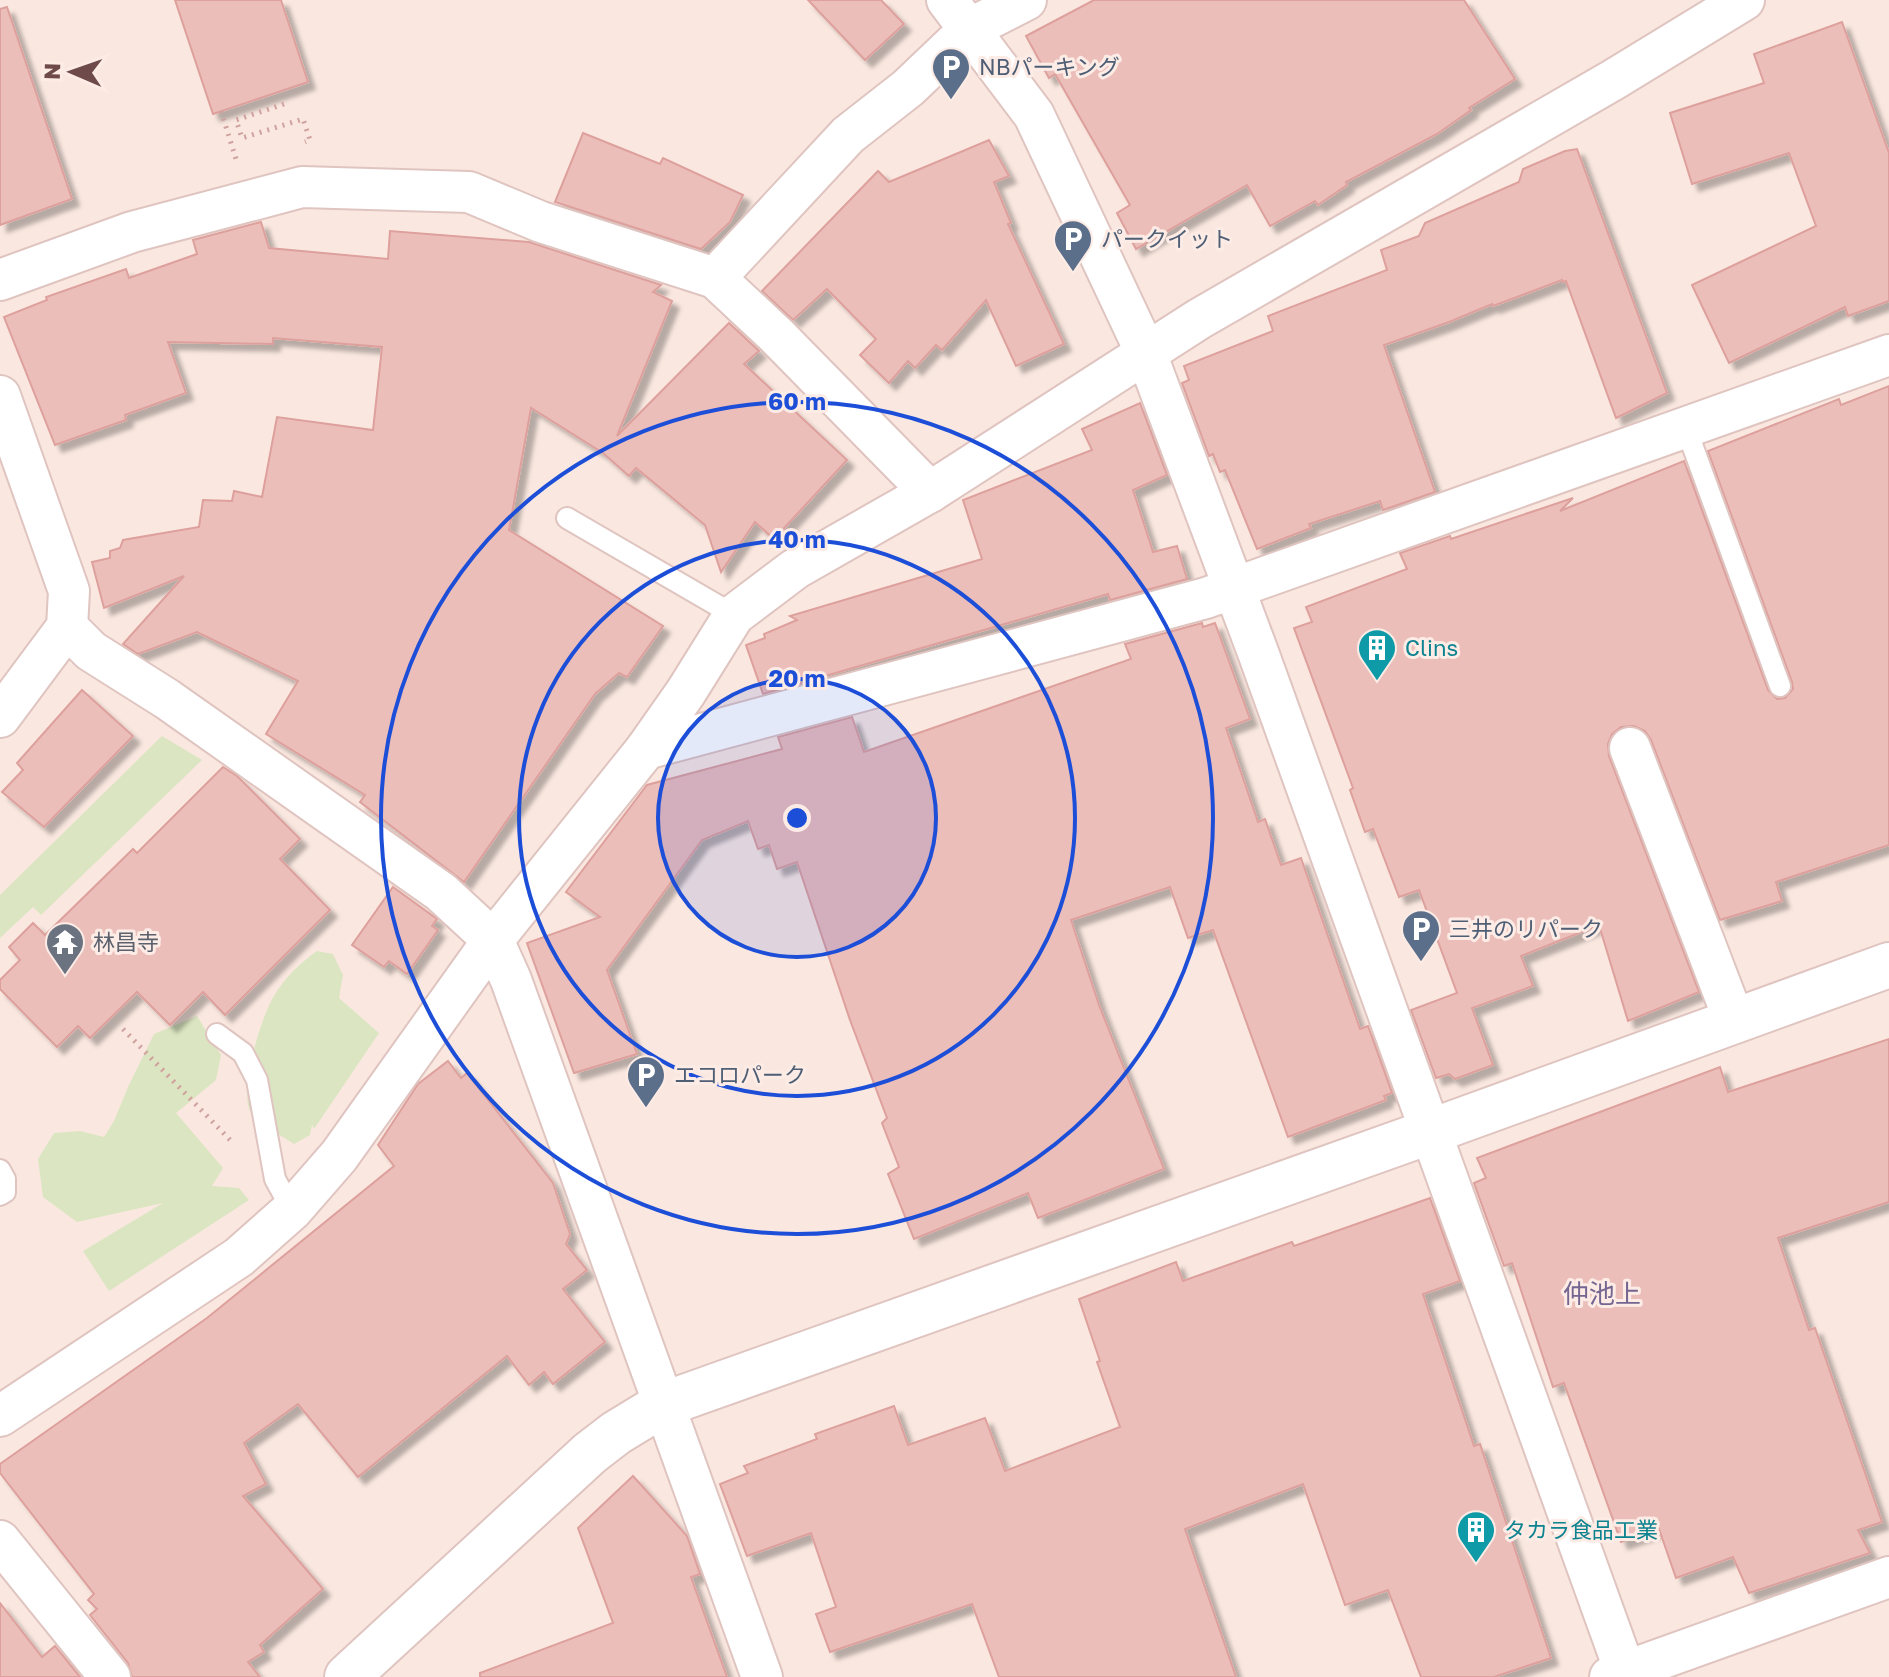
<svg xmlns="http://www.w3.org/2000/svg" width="1889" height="1677" viewBox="0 0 1889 1677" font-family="'Golos Text','Noto Sans JP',sans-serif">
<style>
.green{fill:#dbe5c1}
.building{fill:#ecbeba;stroke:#dda09c;stroke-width:2;filter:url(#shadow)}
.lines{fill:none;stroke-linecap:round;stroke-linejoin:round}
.service-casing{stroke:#dfc4c0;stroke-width:24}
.minor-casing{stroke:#dfc4c0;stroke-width:44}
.tertiary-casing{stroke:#dfc4c0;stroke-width:48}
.path{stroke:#d0a29e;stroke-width:5;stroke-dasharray:2 6;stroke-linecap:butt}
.service{stroke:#fff;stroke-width:20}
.minor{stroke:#fff;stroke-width:40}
.tertiary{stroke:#fff;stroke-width:44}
.ring{fill:none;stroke:#1d4ed8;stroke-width:4}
.labels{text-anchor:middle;stroke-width:6;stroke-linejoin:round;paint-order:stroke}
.service-label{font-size:22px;fill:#4e5e75;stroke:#fdece6;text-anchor:start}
.culture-label{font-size:22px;fill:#0d838f;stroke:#fdece6;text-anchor:start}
.worship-label{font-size:22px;fill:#5b616d;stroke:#fdece6;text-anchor:start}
.quarter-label{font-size:26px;fill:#756691;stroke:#fdece6}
.centre{fill:#1d4ed8;stroke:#fdece6;stroke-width:4}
.ring-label{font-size:24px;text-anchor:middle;font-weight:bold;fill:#1d4ed8;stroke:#fdece6;stroke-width:6;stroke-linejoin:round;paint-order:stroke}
</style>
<defs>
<filter id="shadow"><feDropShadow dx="7" dy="7" stdDeviation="2" flood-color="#0004"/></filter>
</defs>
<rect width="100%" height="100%" fill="#fae8e0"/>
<g class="green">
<path d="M162 736 202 760 41 915 33 907 0 938V895Z"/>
<path d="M317 951 333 954 343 975 339 998 379 1033 314 1129 312 1125 310 1135 294 1144C284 1137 259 1124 252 1115 237 1094 261 1017 274 996 285 977 300 963 317 951Z"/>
<path d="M197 1016 221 1055 216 1080 176 1113 223 1168 212 1186 239 1188 249 1200 109 1291 83 1251 163 1203 77 1222 43 1197 38 1159 54 1133 80 1131 104 1137 114 1121 129 1085 154 1034Z"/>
</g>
<g class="building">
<path d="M175 0H281L308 82 213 114Z"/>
<path d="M808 0H881L904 24 865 60Z"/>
<path d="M1094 0H1464L1515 79 1469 108 1471 110 1437 134 1346 182 1347 185 1318 205 1315 201 1270 226 1247 185 1136 249 1117 213 1130 205 1055 74 1049 78 1026 36Z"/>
<path d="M7 7 72 199 0 225V9Z"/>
<path d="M1842 22 1889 153V301L1848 316 1845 307 1729 363 1692 285 1816 226 1789 153 1692 184 1670 113 1764 83 1754 54Z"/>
<path d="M583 133 660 164 663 158 743 195 730 222 701 249 555 202Z"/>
<path d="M989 140 1009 176 994 182 1011 223 1008 224 1064 344 1016 366 986 300 942 350 936 345 915 368 908 361 889 383 860 355 876 339 827 289 793 320 762 291 878 171 889 182Z"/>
<path d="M1577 149 1667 393 1616 418 1566 281 1563 282 1562 280 1493 306 1492 304 1449 322 1384 345 1435 492 1383 510 1380 501 1309 524 1311 528 1257 549 1225 470 1220 472 1213 454 1209 456 1182 383 1189 380 1184 366 1273 331 1268 316 1387 270 1381 250 1419 236 1425 223 1519 182 1523 169 1565 151Z"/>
<path d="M261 222 269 248 388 259 390 231 529 242 661 285 653 292 672 301 617 436 729 323 759 351 744 364 847 460 774 539 755 522 721 572 705 525 636 468 629 476 603 453 531 408 509 530 663 626 627 677 619 673 595 694 464 882 360 802 365 795 266 734 298 681 197 632 138 654 123 644 184 576 104 608 92 562 110 558V551L120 548 123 540 199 527 203 500 232 501 234 491 262 497 277 417 373 430 382 347 273 338V344L168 342 186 393 125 415 126 420 55 445 4 317 47 300 46 297 126 269 129 278 197 254 193 240Z"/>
<path d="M1889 386V845L1776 882 1782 901 1720 920 1651 740 1645 731 1634 726 1621 727 1612 734 1608 744 1609 756 1699 992 1628 1021 1599 925 1521 956 1533 986 1472 1008 1493 1065 1455 1079 1449 1074 1436 1078 1411 1010 1457 993 1419 890 1399 897 1373 829 1365 832 1350 790 1353 788 1294 628 1312 622 1306 607 1407 569 1400 553 1450 536 1451 539 1573 498 1560 511 1684 461 1768 690 1777 699 1785 698 1793 689 1792 682 1708 451 1839 399 1841 405Z"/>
<path d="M1140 403 1167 475 1133 490 1153 552 1177 546 1187 579 1110 600 1108 594 763 694 746 645 765 638 764 634 797 620 790 616 982 559 963 500 1092 450 1082 429Z"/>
<path d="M1202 623 1203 627 1215 623 1250 719 1226 728 1258 822 1265 819 1281 865 1301 858 1360 1029 1368 1026 1392 1093 1384 1096 1386 1100 1288 1137 1213 930 1188 938 1170 887 1071 920 1099 1005 1164 1169 1038 1218 1028 1193 914 1239 888 1174 899 1167 882 1123 887 1118 850 1020 797 862 777 869 769 845 758 849 748 821 702 840 607 970 637 1054 574 1073 527 943 600 917 566 892 647 785 782 749 778 737 852 717 864 752 1131 659 1125 644Z"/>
<path d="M82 690 133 736 44 827 2 792 23 770 17 763Z"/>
<path d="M223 767 237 776 300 839 280 859 330 910 225 1015 203 992 170 1025 137 992 90 1038 78 1026 57 1047 0 989V980L20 960 9 947 33 923 45 935 133 849 137 853Z"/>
<path d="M393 887 437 919 432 926 438 930 407 974 389 961 384 967 352 945Z"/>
<path d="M1889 1039V1202L1778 1238 1809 1330 1815 1328 1882 1522 1858 1530 1870 1553 1749 1593 1733 1557 1676 1578 1659 1529 1621 1542 1564 1383 1553 1387 1512 1263 1504 1266 1474 1183 1486 1178 1477 1158 1720 1067 1728 1092Z"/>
<path d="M448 1061 461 1078 467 1073 553 1183 570 1234 566 1244 587 1270 563 1289 605 1342 553 1384 544 1372 529 1385 507 1356 358 1477 298 1404 244 1443 266 1484 243 1496 323 1589 260 1645 264 1652 248 1662 260 1677H132L128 1663 90 1615 97 1609 88 1600 94 1594 0 1473V1464L207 1318 394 1166 378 1145 418 1084Z"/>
<path d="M1430 1198 1460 1281 1423 1294 1474 1446 1480 1444 1551 1658 1494 1677H1421L1388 1590 1345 1605 1303 1484 1185 1529 1236 1677H999L972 1604 830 1652 816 1614 836 1607 811 1533 747 1556 720 1484 748 1473 744 1466 817 1439 815 1434 894 1406 908 1445 985 1418 1005 1471 1120 1427 1097 1362 1100 1361 1079 1299 1176 1262 1183 1281 1292 1242 1294 1246Z"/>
<path d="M633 1476 687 1536 700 1574 691 1577 727 1677H480V1673L613 1623 578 1528Z"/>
<path d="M0 1603 42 1657 55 1646 80 1677H0Z"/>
</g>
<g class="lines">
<g class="service-casing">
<g id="service">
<path d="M1686 428 1780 686"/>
<path d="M567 518 734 615"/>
<path d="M217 1034 243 1053 257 1080 275 1179 292 1210"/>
<path d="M0 1170 5 1179V1192L0 1195"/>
</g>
</g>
<g class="minor-casing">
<g id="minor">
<path d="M947 0 1034 115 1146 353 1259 655 1627 1677"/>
<path d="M715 278 848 135 908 88 971 28 1026 0"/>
<path d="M0 280 132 232 302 187 469 192 541 222 715 278 776 335 930 492"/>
<path d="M0 396 69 591 67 627 0 717"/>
<path d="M67 627 91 651 167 699 441 892 493 940 511 980 762 1677"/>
<path d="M1630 748 1734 1020"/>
<path d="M646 749 1206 598 1889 355"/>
<path d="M0 1416 239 1257 292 1210 339 1156 493 940 646 749 686 692 734 615 795 569 930 492 1199 319 1613 80 1744 0"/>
<path d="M0 1541 110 1677"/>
<path d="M1610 1677 1889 1577"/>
</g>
</g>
<g class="tertiary-casing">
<path id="tertiary" d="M347 1677 590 1453 616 1433 662 1405 1429 1132 1889 965"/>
</g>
<g class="path">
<path d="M284 104 236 120 242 138 303 119 310 140 305 142"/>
<path d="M221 111 236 159"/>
<path d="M123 1029 233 1143"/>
</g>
<use href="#service" class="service"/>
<use href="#minor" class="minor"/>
<use href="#tertiary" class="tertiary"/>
</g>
<circle cx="797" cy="818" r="139" fill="#1d4ed8" fill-opacity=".12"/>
<g class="ring">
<circle cx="797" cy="818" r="139"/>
<circle cx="797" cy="818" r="278"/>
<circle cx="797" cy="818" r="416"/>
</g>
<defs>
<g id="parking-pin" transform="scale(2)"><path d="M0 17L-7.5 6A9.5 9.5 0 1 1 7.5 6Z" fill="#5c6f8a" stroke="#fdece6"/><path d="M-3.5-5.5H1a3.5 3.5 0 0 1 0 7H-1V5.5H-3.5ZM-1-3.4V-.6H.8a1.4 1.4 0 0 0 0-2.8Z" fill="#fff"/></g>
<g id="building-pin" transform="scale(2)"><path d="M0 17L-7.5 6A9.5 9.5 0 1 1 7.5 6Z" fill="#0f9aa8" stroke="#fdece6"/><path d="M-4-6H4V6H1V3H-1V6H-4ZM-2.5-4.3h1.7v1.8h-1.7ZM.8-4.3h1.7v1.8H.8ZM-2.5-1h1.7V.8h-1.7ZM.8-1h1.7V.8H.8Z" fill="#fff"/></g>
<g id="temple-pin" transform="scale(2)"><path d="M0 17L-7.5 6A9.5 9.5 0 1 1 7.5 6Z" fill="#6b7280" stroke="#fdece6"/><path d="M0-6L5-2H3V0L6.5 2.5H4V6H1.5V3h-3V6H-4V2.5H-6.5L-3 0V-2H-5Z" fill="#fff"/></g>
</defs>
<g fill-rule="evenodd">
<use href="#parking-pin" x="951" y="67"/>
<use href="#parking-pin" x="1073" y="239"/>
<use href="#building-pin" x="1377" y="648"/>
<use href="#parking-pin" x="1421" y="929"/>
<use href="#temple-pin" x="65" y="942"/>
<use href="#parking-pin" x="646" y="1075"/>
<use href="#building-pin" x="1476" y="1530"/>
</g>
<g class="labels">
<g class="service-label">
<text x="979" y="75">NBパーキング</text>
<text x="1101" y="247">パークイット</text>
<text x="1449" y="937">三井のリパーク</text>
<text x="674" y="1083">エコロパーク</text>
</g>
<g class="culture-label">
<text x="1405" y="656">Clins</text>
<text x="1504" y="1538">タカラ食品工業</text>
</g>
<g class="worship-label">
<text x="93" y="950">林昌寺</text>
</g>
<g class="quarter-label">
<text x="1602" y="1303">仲池上</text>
</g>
</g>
<circle cx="797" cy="818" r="12" class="centre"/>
<g class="ring-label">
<text x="797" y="410">60 m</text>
<text x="797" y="548">40 m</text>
<text x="797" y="687">20 m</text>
</g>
<g transform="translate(72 72) rotate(272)" stroke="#fdece6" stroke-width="6" paint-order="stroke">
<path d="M0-6L14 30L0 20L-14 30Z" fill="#6e4b4a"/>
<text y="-12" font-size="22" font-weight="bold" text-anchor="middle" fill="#6e4b4a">N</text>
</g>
</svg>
